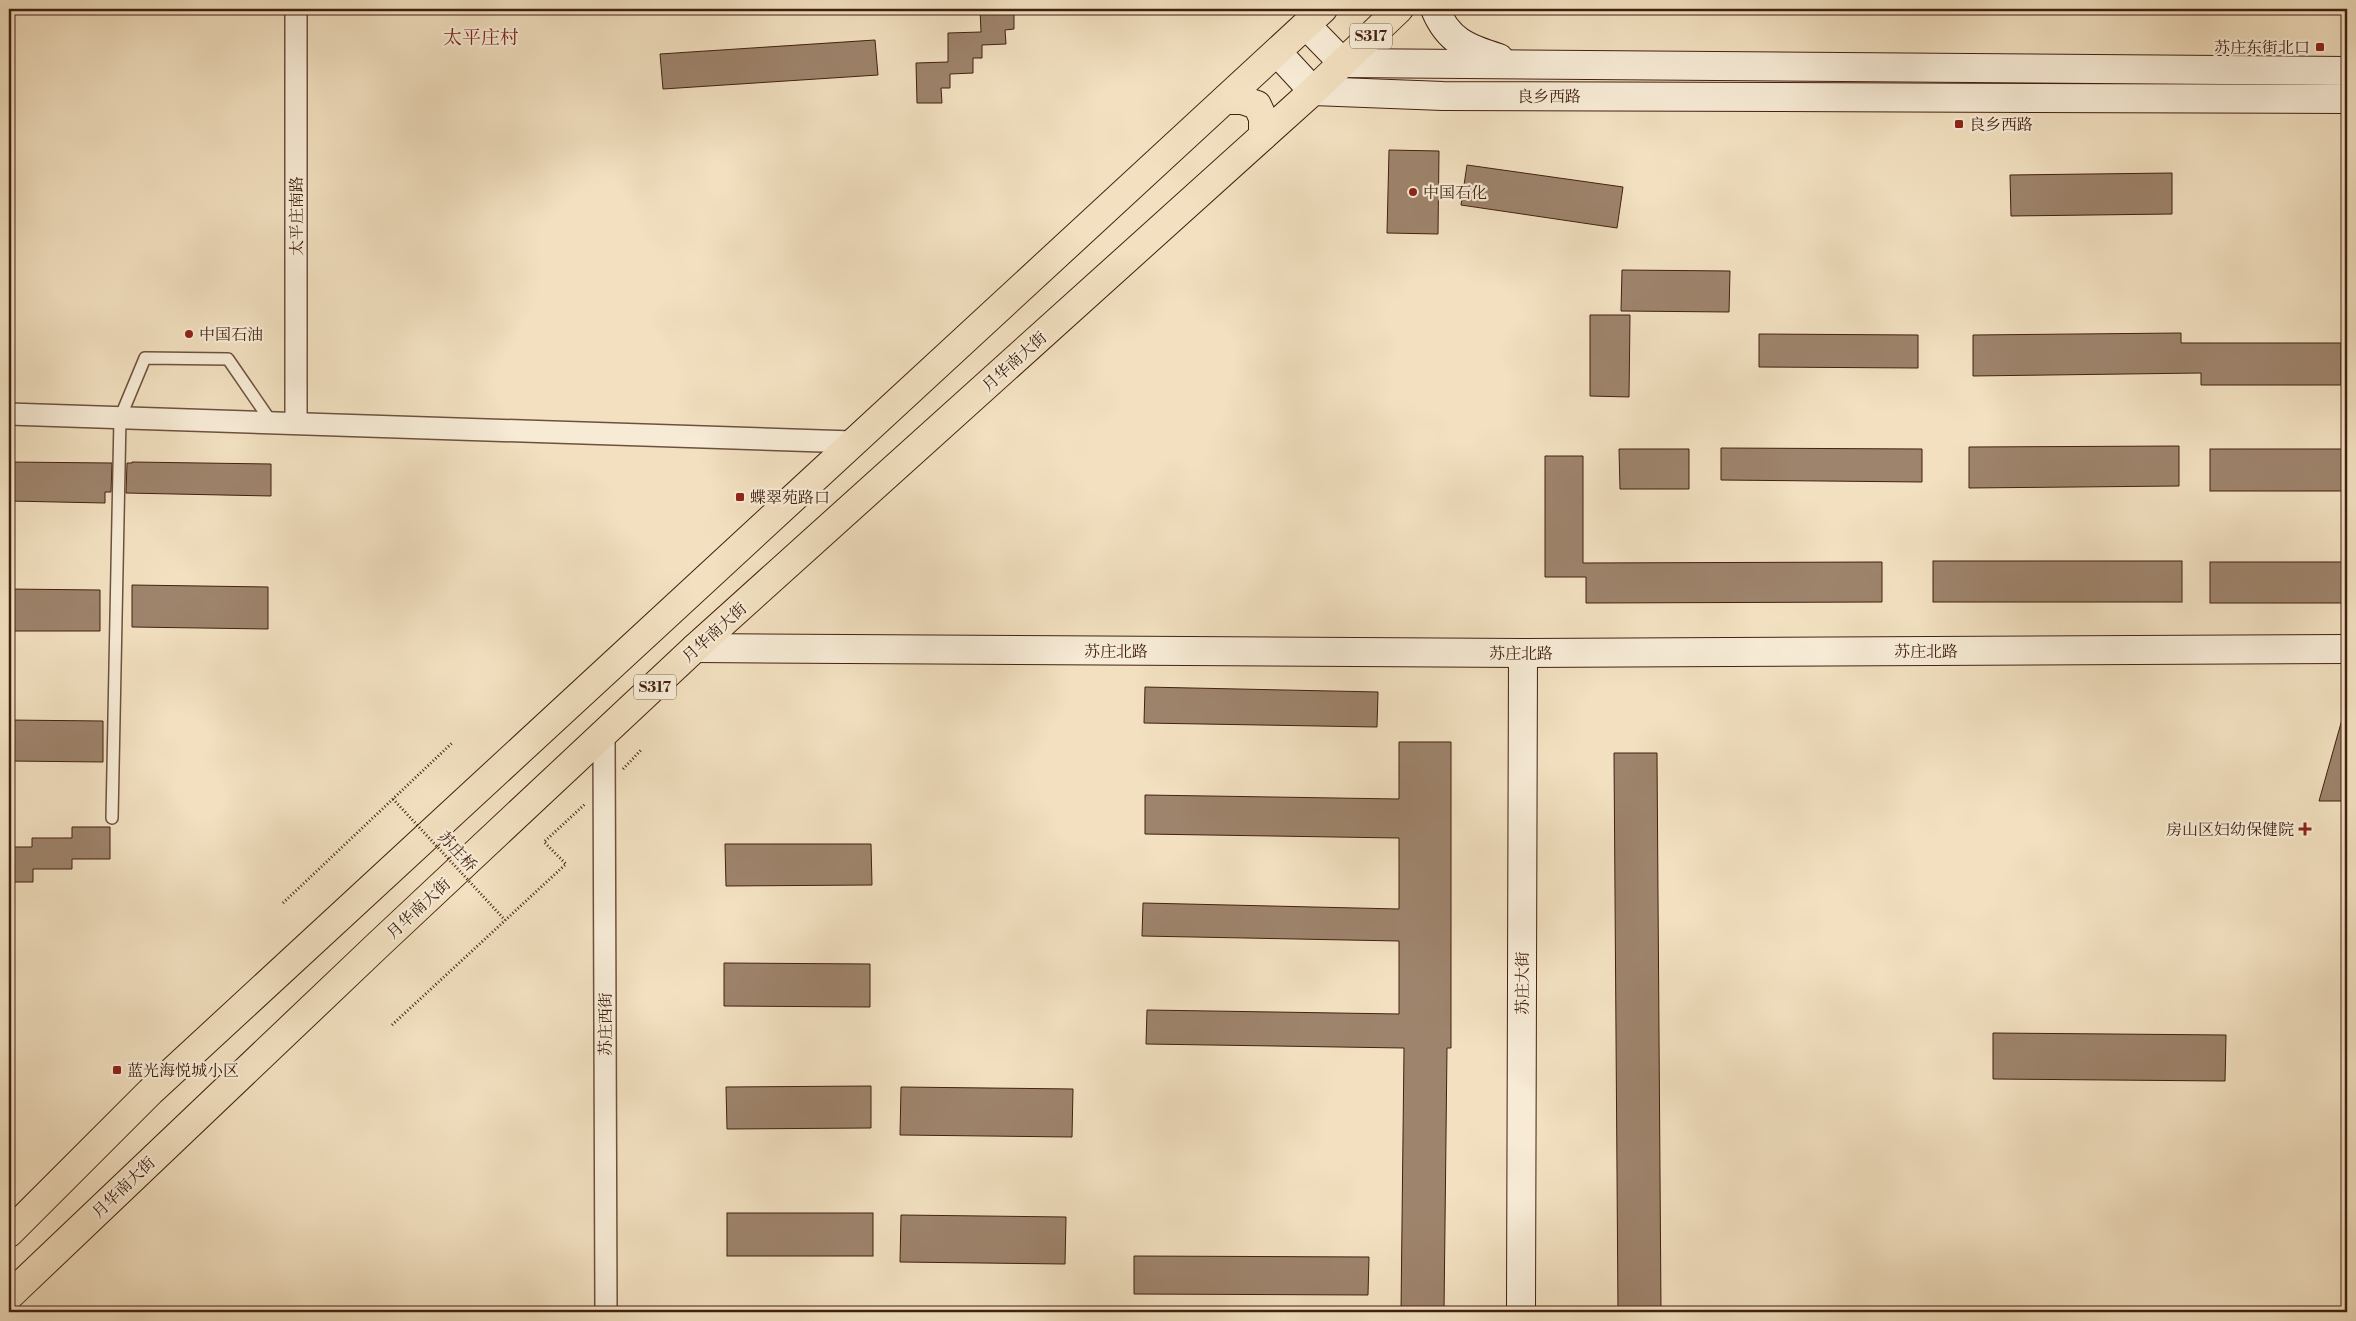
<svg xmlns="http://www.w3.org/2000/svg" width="2356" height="1321" viewBox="0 0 2356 1321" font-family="'Libre Bodoni','Noto Serif SC',serif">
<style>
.building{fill:#9e846c;stroke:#422111}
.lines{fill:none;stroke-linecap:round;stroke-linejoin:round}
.lane-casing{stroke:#6e513d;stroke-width:14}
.street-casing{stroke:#6e513d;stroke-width:24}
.secondary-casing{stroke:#422111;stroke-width:30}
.primary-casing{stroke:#422111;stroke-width:30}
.path{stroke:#422111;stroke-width:3;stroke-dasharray:1 2.5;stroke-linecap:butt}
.lane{stroke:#f7ebd6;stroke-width:11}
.street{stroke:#f7ebd6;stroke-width:21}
.secondary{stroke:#f7ebd6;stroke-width:28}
.primary{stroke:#f2e0c0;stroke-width:28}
.path-bridge{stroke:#422111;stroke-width:3;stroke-dasharray:1 2.5;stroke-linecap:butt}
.poi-dot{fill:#8f2418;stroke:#f7ebd6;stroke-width:2}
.labels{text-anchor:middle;stroke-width:4.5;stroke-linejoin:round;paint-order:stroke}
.shield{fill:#f7ebd6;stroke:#785e4c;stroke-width:1}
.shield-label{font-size:15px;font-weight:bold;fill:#422111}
.poi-label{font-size:16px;fill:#422111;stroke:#f7ebd6;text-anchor:start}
.street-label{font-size:16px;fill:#422111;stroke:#f7ebd6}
.quarter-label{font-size:19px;fill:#7a1f14;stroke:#f7ebd6}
</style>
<rect width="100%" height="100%" fill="#f2e0c0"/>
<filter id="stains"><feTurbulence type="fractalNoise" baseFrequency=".004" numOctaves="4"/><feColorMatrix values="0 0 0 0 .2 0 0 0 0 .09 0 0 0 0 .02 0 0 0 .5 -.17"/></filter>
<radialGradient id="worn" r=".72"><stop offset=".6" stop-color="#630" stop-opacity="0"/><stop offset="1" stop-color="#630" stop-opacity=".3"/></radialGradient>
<g class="building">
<path d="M980 9H1014V29L1005 30 1006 44 982 45V58H973V73L950 74V88H941L942 103H917L916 63 948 62V33L981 32Z"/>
<path d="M875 40 878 75 663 89 660 54Z"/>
<path d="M1389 150 1439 151 1438 234 1387 233Z"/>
<path d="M1467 165 1623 187 1617 228 1461 205Z"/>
<path d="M2172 173V214L2011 216 2010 175Z"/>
<path d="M1622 270 1730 271 1729 312 1621 311Z"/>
<path d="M1590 315H1630L1629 397 1590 396Z"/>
<path d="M2181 333V343H2341V385H2201V373L1973 376V335Z"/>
<path d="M1759 334 1918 335V368L1759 367Z"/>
<path d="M2179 446V486L1969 488V447Z"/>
<path d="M1721 448 1922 449V482L1721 480Z"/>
<path d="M1619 449H1689V489H1620Z"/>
<rect x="2210" y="449" width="137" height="42"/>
<path d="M1545 456H1583V563L1882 562V602L1586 603V577H1545Z"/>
<path d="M9 462 112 463 111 492H105V503L9 501Z"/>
<path d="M132 462 271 464V496L126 493 127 463H132Z"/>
<rect x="1933" y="561" width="249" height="41"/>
<rect x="2210" y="562" width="137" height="41"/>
<path d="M132 585 268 587V629L132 627Z"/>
<path d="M9 589 100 590V631H9Z"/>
<path d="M1145 687 1378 692 1377 727 1144 723Z"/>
<path d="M2343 716 2347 717V801H2319Z"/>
<path d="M9 720 103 721V762L9 761Z"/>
<path d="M1399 742H1451V1048H1447L1444 1312H1401L1404 1048 1146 1044 1147 1010 1399 1014V941L1142 936 1143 903 1399 909V838L1145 834V795L1399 799Z"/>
<path d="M1614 753H1657L1661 1312H1618Z"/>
<path d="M72 827H110V859H72V869H33V882H9V847H32V838H72Z"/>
<path d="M725 844H871L872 885 726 886Z"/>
<path d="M724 963 870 964V1007L724 1006Z"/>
<path d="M1993 1033 2226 1035 2225 1081 1993 1079Z"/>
<path d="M871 1086V1128L727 1129 726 1087Z"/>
<path d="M901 1087 1073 1089 1072 1137 900 1135Z"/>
<rect x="727" y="1213" width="146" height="43"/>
<path d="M901 1215 1066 1217 1065 1264 900 1262Z"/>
<path d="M1134 1256 1369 1257 1368 1295 1134 1294Z"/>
</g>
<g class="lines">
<g class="lane-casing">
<path id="lane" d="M112 818 120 418 145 358 228 359 272 423"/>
</g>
<g class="street-casing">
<g id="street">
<path d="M296 9V423"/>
<path d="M9 414 852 442"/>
<path d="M604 735 606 1312"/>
</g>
</g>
<g class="secondary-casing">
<g id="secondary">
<path d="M1435 9C1448 41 1467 48 1499 58"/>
<path d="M1306 25 1343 63 2347 71"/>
<path d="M1277 52 1313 91 1443 96 2347 99"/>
<path d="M695 648 1523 653 2347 649"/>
<path d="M1521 1312 1523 653"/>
</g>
</g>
<g class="primary-casing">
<g id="primary">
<path d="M1225 100H1242L1257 105 1263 118V136"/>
<path d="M9 1233 150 1092 1323 9"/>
<path d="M9 1296 379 944 695 648 1313 91 1399 9"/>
</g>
</g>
<g class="path">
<path d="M623 769 642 749"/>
<path d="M283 903 452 743"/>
<path d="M392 1025 566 864 544 842 585 804"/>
</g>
<use href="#lane" class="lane"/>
<use href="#street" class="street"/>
<use href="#secondary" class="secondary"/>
<use href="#primary" class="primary"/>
<path class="path-bridge" d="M393 799 505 920"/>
</g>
<g class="poi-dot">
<rect x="2315" y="42" width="10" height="10" rx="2.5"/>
<rect x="1954" y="119" width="10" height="10" rx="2.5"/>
<circle cx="1413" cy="192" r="5"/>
<circle cx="189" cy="334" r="5"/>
<rect x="735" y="492" width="10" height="10" rx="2.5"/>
<path d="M2302.5 821.5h5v5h5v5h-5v5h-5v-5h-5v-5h5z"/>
<rect x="112" y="1065" width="10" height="10" rx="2.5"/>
</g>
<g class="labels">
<g class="shield">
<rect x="1350" y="23.5" width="42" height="25" rx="4"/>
<rect x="634" y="674.5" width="42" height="25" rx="4"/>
</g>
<g class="shield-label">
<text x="1371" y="41">S317</text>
<text x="655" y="692">S317</text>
</g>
<g class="poi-label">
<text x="2310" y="53" text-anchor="end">苏庄东街北口</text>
<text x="1969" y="130">良乡西路</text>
<text x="1423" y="198">中国石化</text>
<text x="199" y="340">中国石油</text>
<text x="750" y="503">蝶翠苑路口</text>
<text x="2294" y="835" text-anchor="end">房山区妇幼保健院</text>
<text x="127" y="1076">蓝光海悦城小区</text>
</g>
<g class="street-label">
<text x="1549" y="102">良乡西路</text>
<text transform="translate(296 216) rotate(-90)" y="6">太平庄南路</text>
<text transform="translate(1014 361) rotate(-42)" y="6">月华南大街</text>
<text transform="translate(714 632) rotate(-42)" y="6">月华南大街</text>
<text x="1116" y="657">苏庄北路</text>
<text x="1926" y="657">苏庄北路</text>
<text x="1521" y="659">苏庄北路</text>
<text transform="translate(458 851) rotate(47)" y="6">苏庄桥</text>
<text transform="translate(418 908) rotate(-43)" y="6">月华南大街</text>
<text transform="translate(1522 983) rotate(-90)" y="6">苏庄大街</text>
<text transform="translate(605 1024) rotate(-90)" y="6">苏庄西街</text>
<text transform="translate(123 1187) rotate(-44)" y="6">月华南大街</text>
</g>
<g class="quarter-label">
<text x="481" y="44">太平庄村</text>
</g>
</g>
<rect width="2356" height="1321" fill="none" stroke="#f2e0c0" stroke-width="30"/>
<rect x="10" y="10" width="2336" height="1301" fill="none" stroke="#422111" stroke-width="2.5"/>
<rect x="15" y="15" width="2326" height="1291" fill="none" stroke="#422111"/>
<rect width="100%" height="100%" filter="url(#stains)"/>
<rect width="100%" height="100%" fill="url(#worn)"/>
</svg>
